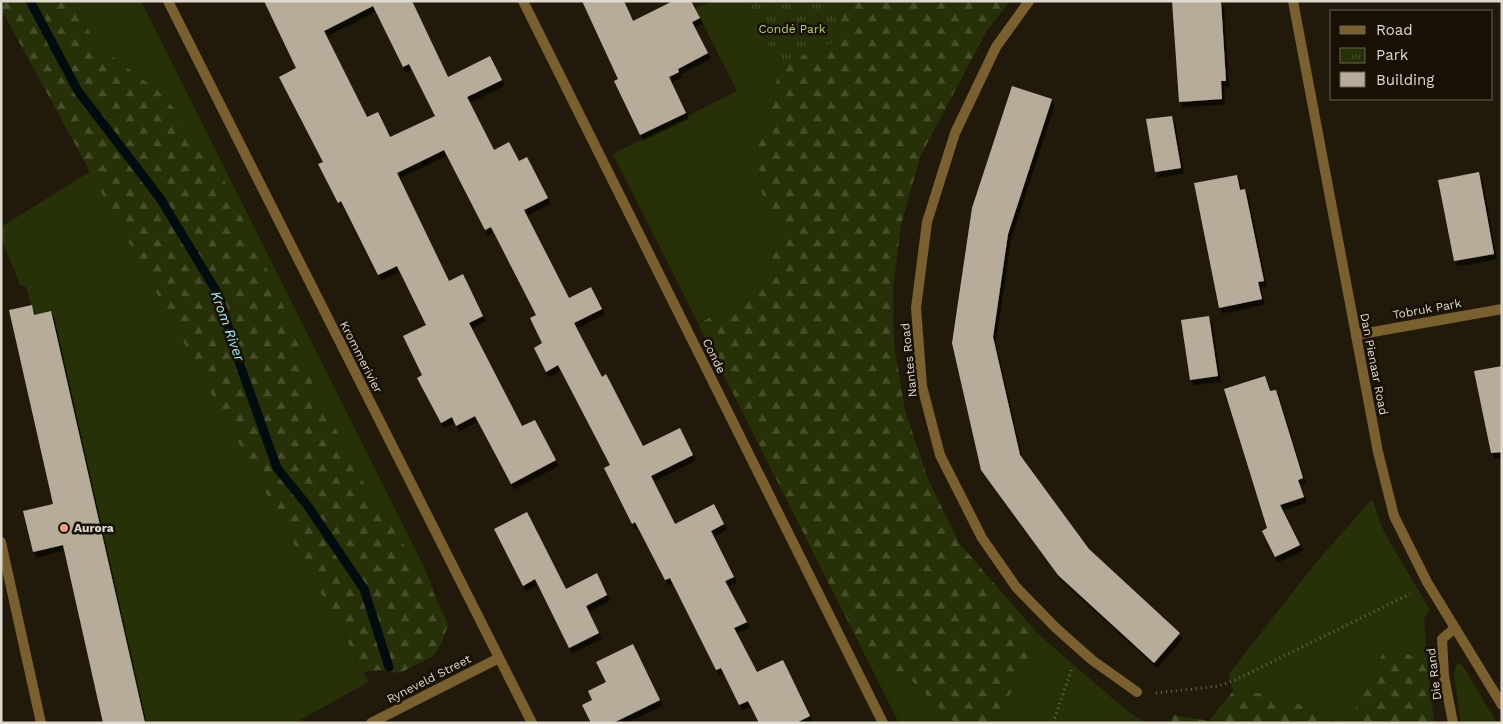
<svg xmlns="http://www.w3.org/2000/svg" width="1503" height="724" viewBox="0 0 1503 724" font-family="'Work Sans',sans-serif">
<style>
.green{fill:#273107}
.forest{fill:url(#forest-firs)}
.park{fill:url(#park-tufts)}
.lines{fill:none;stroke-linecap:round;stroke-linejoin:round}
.stream{stroke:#010c0f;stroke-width:9}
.building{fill:#b6ac99;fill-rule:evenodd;filter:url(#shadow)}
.path{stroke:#6c6658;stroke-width:3;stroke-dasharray:1 4;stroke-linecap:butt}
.service{stroke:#7b602f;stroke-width:10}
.minor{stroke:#7b602f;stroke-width:10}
.poi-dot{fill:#f49e89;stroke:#181103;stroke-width:2}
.labels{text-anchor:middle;stroke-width:5;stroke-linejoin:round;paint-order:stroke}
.park-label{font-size:12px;fill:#b6d368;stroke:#181103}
.street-label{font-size:12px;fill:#dfdad0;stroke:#181103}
.poi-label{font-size:12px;font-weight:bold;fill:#dfdad0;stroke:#181103;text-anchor:start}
.water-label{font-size:14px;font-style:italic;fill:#97e7fa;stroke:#181103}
</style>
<defs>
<pattern id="forest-firs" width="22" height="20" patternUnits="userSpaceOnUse" patternTransform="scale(1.25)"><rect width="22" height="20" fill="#273107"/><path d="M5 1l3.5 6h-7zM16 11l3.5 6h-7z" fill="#464e2a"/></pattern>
<pattern id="park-tufts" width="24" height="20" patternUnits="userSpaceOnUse" patternTransform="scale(1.25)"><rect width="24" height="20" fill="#273107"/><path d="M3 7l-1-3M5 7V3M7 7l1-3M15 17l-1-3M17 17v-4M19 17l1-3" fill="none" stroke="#464e2a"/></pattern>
<filter id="shadow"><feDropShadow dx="3" dy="5.5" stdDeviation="0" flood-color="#0009"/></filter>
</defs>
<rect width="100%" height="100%" fill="#211a0a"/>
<g class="green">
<path d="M72 1H141L424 567 448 625 429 584 362 480 318 394 277 290 224 180 165 96 97 45Z"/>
<path d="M712 1H748L779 69 771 109 758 140 760 189 781 232 763 280 738 301 698 323 613 154 737 91 695 8Z"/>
<path d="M91 171 369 682 294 723H145L52 312 34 315 26 287 20 285C14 266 1 246 1 227Z"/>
<path d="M1372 499 1384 532 1430 610 1424 619 1427 662 1387 646 1368 679 1350 723C1328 723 1323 714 1304 706 1280 696 1258 693 1233 691L1228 675 1314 565Z"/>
<path d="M1037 633 1127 711 1146 723H993L1024 670Z"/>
<path d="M868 661 908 677 955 723H899Z"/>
<path d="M1459 663 1463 666 1497 723H1461L1454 674 1456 665Z"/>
</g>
<g class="forest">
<path d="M1 1H72L97 45 165 96 224 180 277 290 318 394 362 480 429 584 448 625 441 644 433 656 400 673 379 670 364 672 1 9Z"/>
<path d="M841 1H1010L986 32 920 157 901 225 893 288 894 345 905 410 928 479 959 543 1037 633 1024 670 993 723H955L908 677 868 661 698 324 738 301 763 280 781 232 760 189 758 140 771 109 779 69 810 51 835 42Z"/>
<path d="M1387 646 1427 662 1434 723H1350L1368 679Z"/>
<path d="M1233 691 1269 694 1304 706 1335 723H1171L1174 715 1209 721Z"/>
</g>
<path class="park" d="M748 1H841L835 42 810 51 779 69Z"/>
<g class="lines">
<path class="stream" d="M30 1 78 91 160 198 218 294 239 362 277 468 307 505 364 589 389 667"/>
</g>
<g class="building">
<path d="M264 1H412L448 77 490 56 502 80 467 97 494 150 509 142 519 161 527 157 548 198 524 210 569 298 591 287 602 309 574 323 602 377 606 374 643 446 680 428 693 455 651 476 675 524 714 504 724 524 711 531 734 577 725 581 747 622 734 628 757 672 783 660 810 716 796 723H759L748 701 739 705 721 668 716 670 670 578 665 580 635 522 632 524 604 468 610 465 558 365 546 372 534 348 542 343 530 318 536 315 491 227 485 230 444 150 397 173 449 281 463 274 483 316 469 323 522 426 535 420 556 460 511 484 475 416 456 426 452 417 441 423 417 378 422 375 403 336 426 325 397 266 378 275 341 201 338 203 318 164 323 162 279 77 296 68ZM373 6 403 67 409 64 435 116 390 137 378 112 367 117 324 31Z"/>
<path d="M582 1H624L633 21 673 1H691L700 18 692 22 708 53 678 69 679 72 669 77 686 113 640 135 614 81 618 79Z"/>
<path d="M1172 1H1221L1226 81H1221L1222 99 1179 102Z"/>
<path d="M1012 86 1052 99 1008 234 993 337 1020 455 1089 549 1180 633 1154 663 1058 575 981 470 952 343 972 208Z"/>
<path d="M1172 116 1181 168 1155 172 1146 119Z"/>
<path d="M1479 172 1494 254 1454 261 1438 180Z"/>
<path d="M1237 175 1240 190 1245 189 1264 281 1258 282 1262 299 1219 308 1194 183Z"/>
<path d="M32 305 34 315 51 311 145 723H103L63 545 33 552 23 511 53 504 9 310Z"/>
<path d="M1209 316 1218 376 1190 380 1181 320Z"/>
<path d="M1502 366V452L1491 453 1474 371Z"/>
<path d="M1265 376 1270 391 1276 390 1303 478 1298 480 1304 497 1280 505 1300 545 1275 557 1262 531 1267 528 1224 389Z"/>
<path d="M527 512 566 589 597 573 607 595 586 606 599 633 569 648 535 579 523 586 494 529Z"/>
<path d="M633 644 660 700 613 723H591L582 705 592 700 588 691 606 682 596 662Z"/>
</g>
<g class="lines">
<g class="path">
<path d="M1156 693 1219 686 1237 679 1410 594"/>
<path d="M1053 723 1072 668"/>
</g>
<path class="service" d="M1 542 41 723"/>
<g class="minor">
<path d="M168 1 532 723"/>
<path d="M523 1 883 723"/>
<path d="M1029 1 996 47 955 133 927 222 916 308 922 386 940 455 982 538 1016 587 1056 628 1092 660 1137 692"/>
<path d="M1293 1 1378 452 1394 516 1427 582 1502 705"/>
<path d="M1356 335 1502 309"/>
<path d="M371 723 499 658"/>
<path d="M1453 723 1444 676 1442 639 1455 628"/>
</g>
</g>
<circle class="poi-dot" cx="64" cy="528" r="5"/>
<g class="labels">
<g class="park-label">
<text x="792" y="33">Condé Park</text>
</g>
<g class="street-label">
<text transform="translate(1427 309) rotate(-10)" y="4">Tobruk Park</text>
<text transform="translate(714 356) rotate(64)" y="4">Conde</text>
<text transform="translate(361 357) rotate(63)" y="4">Krommerivier</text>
<text transform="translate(909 360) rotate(-96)" y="4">Nantes Road</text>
<text transform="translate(1374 364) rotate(79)" y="4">Dan Pienaar Road</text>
<text transform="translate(1434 674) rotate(-97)" y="4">Die Rand</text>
<text transform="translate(429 679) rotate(-27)" y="4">Ryneveld Street</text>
</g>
<g class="poi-label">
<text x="74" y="532">Aurora</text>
</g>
<g class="water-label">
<text transform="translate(228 326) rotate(70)" y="5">Krom River</text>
</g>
</g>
<rect width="1503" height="724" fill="none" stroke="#dfdad0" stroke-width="5"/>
<rect x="1330" y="10" width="162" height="90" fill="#181103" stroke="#686155"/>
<rect x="1340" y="26" width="25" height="8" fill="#7b602f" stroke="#686155"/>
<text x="1376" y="35" font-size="15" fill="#dfdad0">Road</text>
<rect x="1340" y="48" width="25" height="15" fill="url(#park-tufts)" stroke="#686155"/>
<text x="1376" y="60" font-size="15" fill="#dfdad0">Park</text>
<rect x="1340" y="72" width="25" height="15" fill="#b6ac99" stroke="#686155"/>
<text x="1376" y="85" font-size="15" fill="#dfdad0">Building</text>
</svg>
